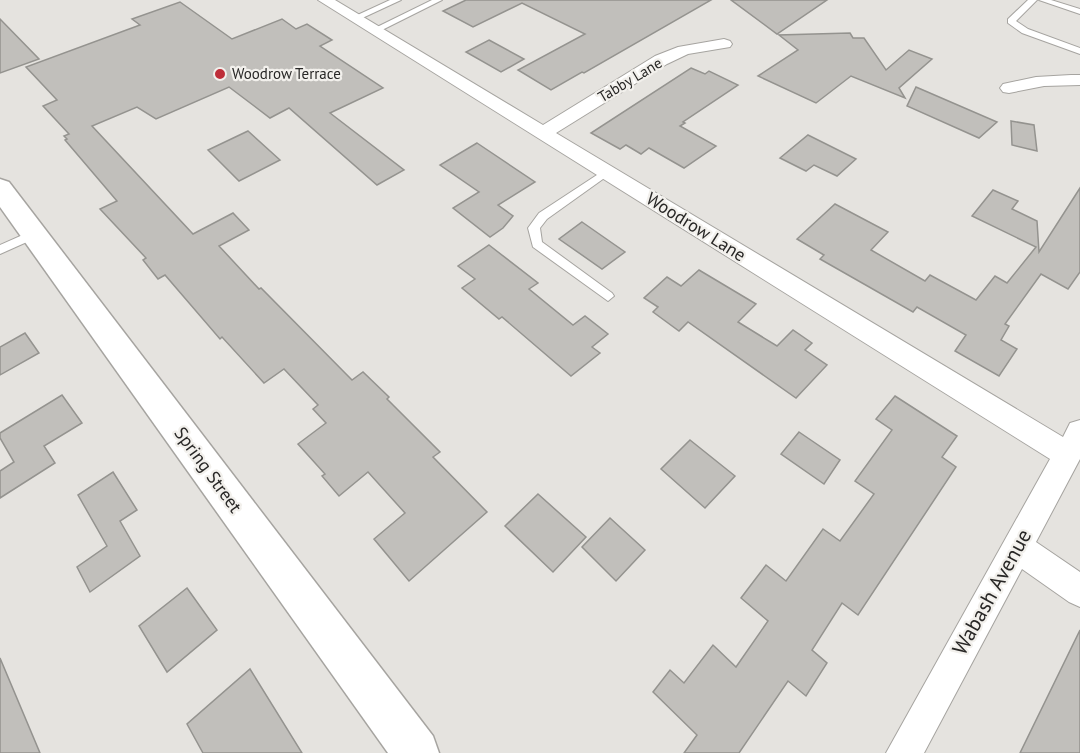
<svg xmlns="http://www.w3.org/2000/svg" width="1080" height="753" viewBox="0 0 1080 753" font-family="'PT Sans',sans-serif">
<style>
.building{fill:#c1bfbb;stroke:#94938f;stroke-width:1.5}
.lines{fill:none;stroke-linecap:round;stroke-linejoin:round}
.lane-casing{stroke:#a6a4a0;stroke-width:2}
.street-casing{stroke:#a6a4a0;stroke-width:2}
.secondary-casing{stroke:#a6a4a0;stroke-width:3}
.lane{fill:#fff;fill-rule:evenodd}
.street{fill:#fff;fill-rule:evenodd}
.secondary{fill:#fff;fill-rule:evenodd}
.poi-dot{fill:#be2e39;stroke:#f2f0ec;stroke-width:2}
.labels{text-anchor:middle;stroke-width:4.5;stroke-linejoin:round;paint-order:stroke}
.far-poi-label{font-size:15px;fill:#282726;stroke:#f2f0ec;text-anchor:start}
.far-street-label{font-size:15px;fill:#282726;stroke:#f2f0ec}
.street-label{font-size:18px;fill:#282726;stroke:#f2f0ec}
.near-street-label{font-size:21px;fill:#282726;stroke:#f2f0ec}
</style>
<rect width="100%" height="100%" fill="#e5e3df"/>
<g class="building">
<path d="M466 0H711L584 73 582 72 551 90 518 70 585 34 522 3 473 27 443 11Z"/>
<path d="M731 0H827L777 34Z"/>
<path d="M180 2 232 39 282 19 296 29 307 24 332 40 320 46 383 88 330 113 404 170 377 185 289 108 270 118 229 87 156 119 137 107 92 126 193 234 233 213 249 230 219 246 259 289 261 288 352 380 363 372 389 397 387 399 440 452 433 457 487 512 409 581 374 539 405 513 368 472 339 496 322 476 325 474 298 444 326 423 313 409 318 405 284 369 264 383 222 337 220 339 165 275 158 279 143 260 146 258 100 209 117 201 65 140 67 139 64 136 69 134 43 106 57 100 26 67 140 25 132 19Z"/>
<path d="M0 19 39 59 0 73Z"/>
<path d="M850 33 853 38H864L886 70 909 50 932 59 899 88 905 98 851 76 816 103 758 76 798 50 779 35Z"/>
<path d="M489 40 524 59 501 72 466 52Z"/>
<path d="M691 68 705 74 709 71 738 85 683 122 685 123 680 126 716 146 684 168 649 148 641 154 626 145 620 149 591 133Z"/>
<path d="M916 87 997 122 979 138 907 106Z"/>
<path d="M1011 121 1034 125 1037 151 1012 145Z"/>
<path d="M248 131 280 160 239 181 208 150Z"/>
<path d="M808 135 856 159 837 176 814 165 806 171 780 158Z"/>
<path d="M477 143 535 182 498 205 513 216 503 228 490 237 453 208 479 192 440 165Z"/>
<path d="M1080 188V272L1068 289 1041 274 1005 324 1009 326 1001 340 1017 349 999 376 955 351 966 335 917 307 913 312 820 259 824 255 797 239 835 204 888 232 871 250 925 281 930 275 976 300 995 276 1007 283 1036 247 972 216 993 190 1018 201 1012 209 1037 221 1039 252Z"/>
<path d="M582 222 625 252 602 269 559 239Z"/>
<path d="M489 245 538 283 529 289 573 325 585 316 608 334 592 347 600 353 571 376 502 317 499 319 462 288 475 279 458 266Z"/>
<path d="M699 270 756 304 738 322 777 346 793 330 812 343 805 350 827 365 796 398 688 322 679 331 653 312 658 307 644 298 667 277 681 286Z"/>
<path d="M25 333 39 353 0 375V347Z"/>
<path d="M62 395 82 423 44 446 55 463 0 498V471L14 462 0 438V433Z"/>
<path d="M895 396 957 436 942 457 956 467 858 615 842 603 812 650 827 663 806 696 788 681 739 753H684L697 735 653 692 670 670 684 683 713 645 736 667 768 621 741 598 766 565 786 581 823 529 840 541 874 494 855 481 892 430 876 419Z"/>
<path d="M799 432 840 460 824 484 781 454Z"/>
<path d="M690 440 735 476 705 508 661 469Z"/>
<path d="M113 472 137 510 120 521 140 556 90 592 77 567 107 546 78 495Z"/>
<path d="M538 494 586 537 553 572 505 526Z"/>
<path d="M610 518 645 550 616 581 582 547Z"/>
<path d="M187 588 217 630 167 672 139 626Z"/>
<path d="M1080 630V753H1020Z"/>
<path d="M0 658 40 753H0Z"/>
<path d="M250 669 302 753H203L187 724Z"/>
</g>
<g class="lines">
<g class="lane-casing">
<g id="lane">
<path d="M390 0H401L358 20 351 18Z"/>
<path d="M432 0H442L378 32 371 30Z"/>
<path d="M1028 0H1037L1016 21 1028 29 1080 48V54L1022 33 1008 23V19Z"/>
<path d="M1039 0H1051L1080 9V14Z"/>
<path d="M606 169 610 170V174L547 219 540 228 542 242 612 293 614 296 608 301 533 247 528 228 539 213Z"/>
<path d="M34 230 38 231V237L0 254V245Z"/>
</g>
</g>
<g class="street-casing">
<g id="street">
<path d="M318 0H335L543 125 655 56 678 47 724 39 730 41 732 44 730 47 688 54 667 64 556 133 1063 437 1070 423 1080 420V459L1036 542 1080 572V607L1069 602 1022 569 924 753H886L1050 459Z"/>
<path d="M1071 75H1080V85L1044 86 1009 93 1003 92 1000 88 1003 84 1036 77Z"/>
</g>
</g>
<g class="secondary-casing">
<path id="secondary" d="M0 179 9 182 433 736 439 753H388L0 207Z"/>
</g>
<use href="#lane" class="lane"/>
<use href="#street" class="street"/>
<use href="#secondary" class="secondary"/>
</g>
<circle class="poi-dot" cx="220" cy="74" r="6"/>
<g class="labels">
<g class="far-poi-label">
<text x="232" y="79">Woodrow Terrace</text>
</g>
<g class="far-street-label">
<text transform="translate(630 80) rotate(-31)" y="5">Tabby Lane</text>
</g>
<g class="street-label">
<text transform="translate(696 227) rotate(32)" y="6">Woodrow Lane</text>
<text transform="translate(208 470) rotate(54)" y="6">Spring Street</text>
</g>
<g class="near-street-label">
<text transform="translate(992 592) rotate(-61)" y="7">Wabash Avenue</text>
</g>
</g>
</svg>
